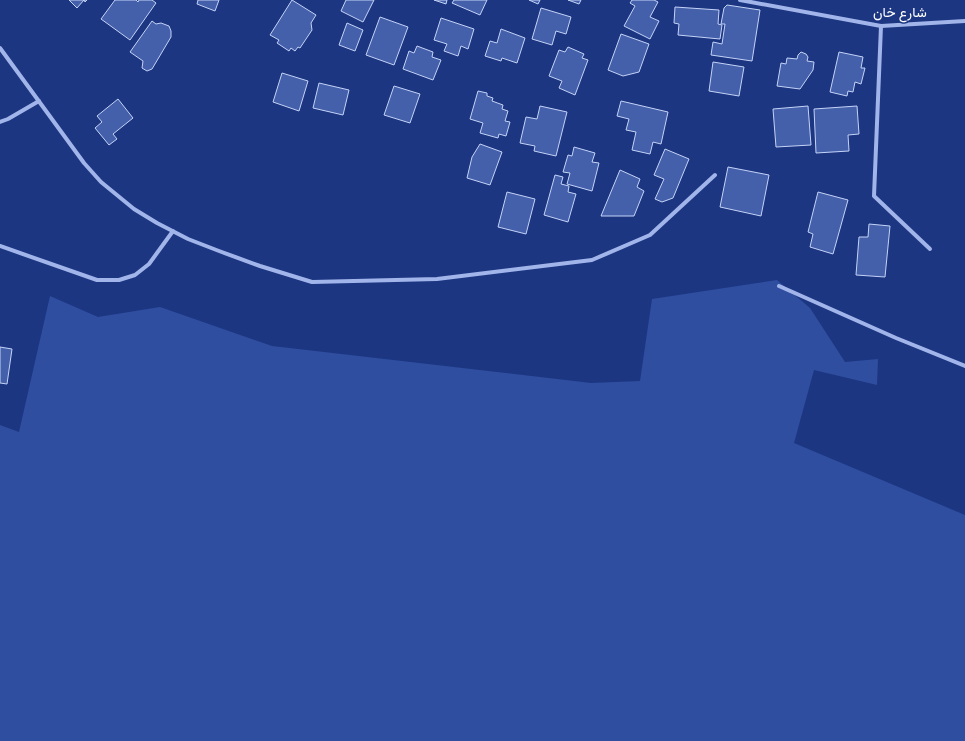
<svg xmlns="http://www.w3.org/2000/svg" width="965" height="741" viewBox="0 0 965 741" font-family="'Titillium Web',Vazirmatn,sans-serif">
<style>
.green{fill:#2f4ea0}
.building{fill:#4460ab;stroke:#c5d3f7}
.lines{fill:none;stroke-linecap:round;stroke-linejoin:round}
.minor{stroke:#a1b5ea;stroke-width:4}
.labels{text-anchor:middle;stroke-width:3;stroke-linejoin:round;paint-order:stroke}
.street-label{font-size:14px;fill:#fff;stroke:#1c3682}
</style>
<rect width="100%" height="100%" fill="#1c3682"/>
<path class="green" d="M777 280 810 308 845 362 878 359 877 385 814 370 794 443 965 515V741H0V425L19 432 50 296 98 317 160 307 272 346 591 383 640 381 652 299Z"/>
<g class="building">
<path d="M69 0H87L85 2 84 0 77 8Z"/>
<path d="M115 0H136L138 2 139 0H152L156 3 130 40 101 19Z"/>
<path d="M198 0H219L215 11 197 4Z"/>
<path d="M292 0 316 15 311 23 312 30 300 48 298 47 295 51 291 48 289 51 277 43 279 40 270 35Z"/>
<path d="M346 0H374L363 22 341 11Z"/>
<path d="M434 0H447L446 4Z"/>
<path d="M454 0H487L480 15 452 3Z"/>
<path d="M529 0H540L538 4Z"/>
<path d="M568 0H581L579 4Z"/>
<path d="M632 0H654L658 2 650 17 659 21 650 39 624 26 635 6 630 3Z"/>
<path d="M727 5 760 10 752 61 711 55 713 42 722 44 725 24H721L724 8Z"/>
<path d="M675 7 719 10 718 24 722 25 720 39 678 35 679 24 674 23Z"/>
<path d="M541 8 571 17 566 34 556 31 552 45 532 39Z"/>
<path d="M380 17 408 27 394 65 366 55Z"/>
<path d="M441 18 474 29 468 49 461 46 458 56 444 51 447 44 434 40Z"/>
<path d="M152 21 156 24 161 23 169 26 171 31V37L152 69 147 71 142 68 143 61 130 52Z"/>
<path d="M347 23 363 30 355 51 339 45Z"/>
<path d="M501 29 525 38 517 63 502 58 501 61 485 56 490 41 497 43Z"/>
<path d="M621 34 649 44 639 72 623 76 608 70Z"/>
<path d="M417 46 433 52 432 57 441 60 433 80 403 69 409 51 414 53Z"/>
<path d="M568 47 584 54 582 58 588 60 575 95 559 88 562 81 549 76 559 50 565 52Z"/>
<path d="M801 52 806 54 808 57 807 61 814 62 813 70 800 89 777 86 781 63 786 64 787 58 797 59 798 55Z"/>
<path d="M839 52 863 57 861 68H865L861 84 855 82 853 92 848 91 847 96 830 92Z"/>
<path d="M713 62 744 67 739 96 709 91Z"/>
<path d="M282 73 308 81 299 111 273 102Z"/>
<path d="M319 83 349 90 343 115 313 108Z"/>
<path d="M394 86 420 94 410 123 384 115Z"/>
<path d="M478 91 487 93V96L493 98 492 101 503 105 502 109 508 111 505 121 510 122 506 136 499 134 498 138 480 133 483 123 470 119Z"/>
<path d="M118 99 133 118 113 134 117 139 109 145 95 128 102 122 97 116Z"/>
<path d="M621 101 668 112 661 144 653 142 650 154 632 150 636 132 626 130 629 119 617 116Z"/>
<path d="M540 106 567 112 556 156 534 151 535 146 520 143 526 117 537 119Z"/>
<path d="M808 106 811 145 776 147 773 109Z"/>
<path d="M857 106 859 134 848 135 849 151 816 153 814 109Z"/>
<path d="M480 144 502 152 490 185 467 178 472 157Z"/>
<path d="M574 147 595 153 592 162 599 163 592 191 567 184 570 173 563 172 568 155 572 156Z"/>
<path d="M665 149 689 159 673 198 662 202 655 199 664 179 654 175Z"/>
<path d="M728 167 769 175 761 216 720 207Z"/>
<path d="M620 170 640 179 637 187 644 191 634 216H601Z"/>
<path d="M555 175 563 177 561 184 569 186 568 192 576 194 568 222 544 215Z"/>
<path d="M507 192 535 199 526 234 498 227Z"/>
<path d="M818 192 848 200 833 254 810 247 813 234 808 232Z"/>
<path d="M869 224 890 226 885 277 856 275 859 237H868Z"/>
<path d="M0 347 12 349 7 384 0 383Z"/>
</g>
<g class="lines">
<g class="minor">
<path d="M740 0 881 26 965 21"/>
<path d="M881 26 874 196 930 249"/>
<path d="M0 48 84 163 101 182 134 209 157 223 188 239 219 251 260 266 312 282 437 279 592 260 650 235 715 175"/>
<path d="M0 122 8 119 39 101"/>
<path d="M0 246 97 280H119L135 275 149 264 173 231"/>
<path d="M779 286 896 338 965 366"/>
</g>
</g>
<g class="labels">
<g class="street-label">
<text x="900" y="17">شارع خان</text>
</g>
</g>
</svg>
